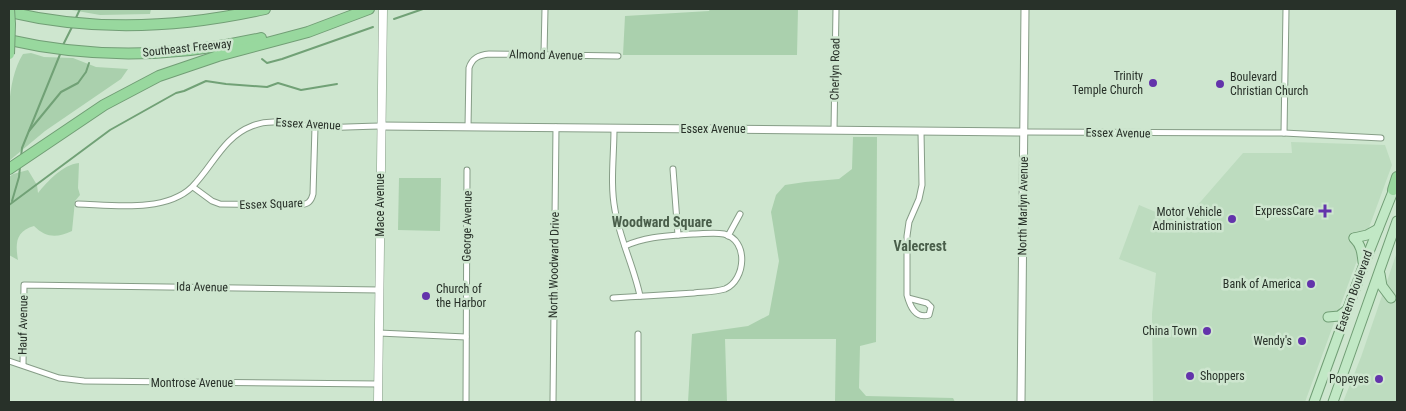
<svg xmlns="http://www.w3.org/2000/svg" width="1406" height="411" viewBox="0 0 1406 411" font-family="'Roboto Condensed',sans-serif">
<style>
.built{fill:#bddcbf}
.green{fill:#aad0ad}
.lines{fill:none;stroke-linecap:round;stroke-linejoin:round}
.stream{stroke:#71a176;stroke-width:2}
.minor-casing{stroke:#869d87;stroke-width:7}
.tertiary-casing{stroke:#869d87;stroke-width:9}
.secondary-casing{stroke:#869d87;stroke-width:9}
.primary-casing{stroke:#719e75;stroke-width:11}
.motorway-casing{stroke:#719e75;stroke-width:12}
.minor{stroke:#fff;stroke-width:5}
.tertiary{stroke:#fff;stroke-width:7}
.secondary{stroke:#fff;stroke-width:8}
.primary{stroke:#c1e8c5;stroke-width:9}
.motorway{stroke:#98d89e;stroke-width:10}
.motorway-bridge-casing{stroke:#719e75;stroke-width:12;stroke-linecap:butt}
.motorway-bridge{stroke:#98d89e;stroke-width:10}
.poi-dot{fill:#6333ab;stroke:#cee6cf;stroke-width:2}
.labels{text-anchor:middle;stroke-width:5;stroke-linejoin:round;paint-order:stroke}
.street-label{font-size:12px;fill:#283129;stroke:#cee6cf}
.poi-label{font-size:12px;fill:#283129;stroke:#cee6cf;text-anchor:end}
.neighbourhood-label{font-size:14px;font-weight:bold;fill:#495e4a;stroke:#cee6cf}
</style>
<rect width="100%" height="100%" fill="#cee6cf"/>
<g class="built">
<path d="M1291 142 1385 145 1392 165 1305 402H1153L1152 314 1156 273 1119 259 1139 205 1182 223 1243 153H1292Z"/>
<path d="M1397 252V402H1343L1361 357Z"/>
</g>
<g class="green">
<path d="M66 9H151L150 14 100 15Z"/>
<path d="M710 9H798L797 55H623L625 16 709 11Z"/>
<path d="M31 53 44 57 73 58 96 67 128 69 121 79 45 131 9 161C9 127 5 83 23 54Z"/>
<path d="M853 137H877L876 342 860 346 859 388 866 396 953 398 955 402H835L836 339H725L727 402H688L692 334 748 326 769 315 779 261 771 212 776 195 785 185 805 182 839 179 852 169Z"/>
<path d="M79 163 78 188 80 195 75 201 72 231C57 238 46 238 34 226 16 231 15 243 18 260L9 255V177L13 174 28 170 37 185 38 193C48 181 62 165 79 163Z"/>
<path d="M399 178H441L440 231 398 230Z"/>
</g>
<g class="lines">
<g class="stream">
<path d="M394 19 423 9"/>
<path d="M75 20 80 9"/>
<path d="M63 45 72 27"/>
<path d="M262 59 267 63 282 59 373 27"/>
<path d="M29 131 61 92 78 83 86 72 89 63"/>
<path d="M21 157 22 148 61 52"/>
<path d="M12 201 19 177 20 167"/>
<path d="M9 205 110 130 176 93 184 91 206 81 226 84 267 87 278 83 301 90 337 84"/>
</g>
<g class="minor-casing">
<g id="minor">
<path d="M544 54 545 9"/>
<path d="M468 127 469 68C472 58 479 55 489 54L618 56"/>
<path d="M614 129C614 156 610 184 615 210 620 240 634 267 640 296"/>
<path d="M834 130 836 9"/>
<path d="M1024 132 1284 133 1381 138"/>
<path d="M1284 133 1286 9"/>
<path d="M673 169 678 235"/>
<path d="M193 187 212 201 220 204 300 205C308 204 311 202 313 194L315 127"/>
<path d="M78 204C112 205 165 213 192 187 213 166 223 137 252 126 274 117 294 126 316 127 338 128 359 126 381 126"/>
<path d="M728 236 740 214"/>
<path d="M613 298C640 296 667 295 694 293 704 292 715 292 725 289 746 280 749 240 724 234 714 232 703 234 693 234 669 236 647 236 625 246"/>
<path d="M908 298 927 303 931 307 929 315C915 319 910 306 907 295V236L909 222 919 199 922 185 921 132"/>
<path d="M379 333 466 337"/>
<path d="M9 361 59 378 84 381 378 384"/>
<path d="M23 365 24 285 380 290"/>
<path d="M466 402 467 170"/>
<path d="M553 402 556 127"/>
<path d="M638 402V334"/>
</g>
</g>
<g class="tertiary-casing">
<g id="tertiary">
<path d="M381 126 1024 132"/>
<path d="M1021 402 1025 9"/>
</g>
</g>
<g class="secondary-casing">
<path id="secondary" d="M378 402 383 9"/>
</g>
<g class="primary-casing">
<g id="primary">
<path d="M1354 238C1361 245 1362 252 1363 262"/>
<path d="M1354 238 1367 235 1378 229"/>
<path d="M1380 274 1382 286 1391 298"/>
<path d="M1328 317 1339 316 1347 310"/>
<path d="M1314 402 1363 267 1396 184"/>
<path d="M1333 402 1397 221"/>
</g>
</g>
<g class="motorway-casing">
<g id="motorway">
<path d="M9 12C94 32 181 28 265 9"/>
<path d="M9 40C92 59 178 57 261 38"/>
<path d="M9 169 104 105 159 76 218 56 308 32 369 9"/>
<path d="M1393 190 1397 177"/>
</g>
</g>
<use href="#minor" class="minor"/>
<use href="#tertiary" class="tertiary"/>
<use href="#secondary" class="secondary"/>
<use href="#primary" class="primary"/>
<use href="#motorway" class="motorway"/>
<g class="motorway-bridge-casing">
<path id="motorway-bridge" d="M9 54 10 24 9 9"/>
</g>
<use href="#motorway-bridge" class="motorway-bridge"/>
</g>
<g class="poi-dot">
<circle cx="1153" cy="83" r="5"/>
<circle cx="1220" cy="84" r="5"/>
<path d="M1322.5 203.5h5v5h5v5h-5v5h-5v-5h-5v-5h5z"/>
<circle cx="1232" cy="219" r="5"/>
<circle cx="1311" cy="284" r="5"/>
<circle cx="426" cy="296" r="5"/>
<circle cx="1207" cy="331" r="5"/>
<circle cx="1302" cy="341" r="5"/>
<circle cx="1190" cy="376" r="5"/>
<circle cx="1379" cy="379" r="5"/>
</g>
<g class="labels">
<g class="street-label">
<text transform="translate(187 48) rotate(-6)" y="4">Southeast Freeway</text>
<text transform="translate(546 55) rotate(1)" y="4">Almond Avenue</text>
<text transform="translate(835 69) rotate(-89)" y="4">Cherlyn Road</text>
<text transform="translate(308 124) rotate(3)" y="4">Essex Avenue</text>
<text x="713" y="133">Essex Avenue</text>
<text transform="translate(1118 133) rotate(1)" y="4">Essex Avenue</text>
<text transform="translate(271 204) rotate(-2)" y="4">Essex Square</text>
<text transform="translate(380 205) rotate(-90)" y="4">Mace Avenue</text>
<text transform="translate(1023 206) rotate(-89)" y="4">North Marlyn Avenue</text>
<text transform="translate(467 226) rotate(-89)" y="4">George Avenue</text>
<text transform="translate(554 265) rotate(-89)" y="4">North Woodward Drive</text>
<text transform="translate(202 287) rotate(1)" y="4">Ida Avenue</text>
<text transform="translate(1354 291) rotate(-70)" y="4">Eastern Boulevard</text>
<text transform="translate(23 325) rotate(-89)" y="4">Hauf Avenue</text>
<text x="192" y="387">Montrose Avenue</text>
</g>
<g class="poi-label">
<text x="1143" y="80">Trinity<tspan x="1143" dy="14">Temple Church</tspan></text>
<text x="1230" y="81" text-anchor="start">Boulevard<tspan x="1230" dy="14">Christian Church</tspan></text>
<text x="1314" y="215">ExpressCare</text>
<text x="1222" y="216">Motor Vehicle<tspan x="1222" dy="14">Administration</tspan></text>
<text x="1301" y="288">Bank of America</text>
<text x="436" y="293" text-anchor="start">Church of<tspan x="436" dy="14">the Harbor</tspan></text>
<text x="1197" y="335">China Town</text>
<text x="1292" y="345">Wendy's</text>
<text x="1200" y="380" text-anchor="start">Shoppers</text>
<text x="1369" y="383">Popeyes</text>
</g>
<g class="neighbourhood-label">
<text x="662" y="227">Woodward Square</text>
<text x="920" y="251">Valecrest</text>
</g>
</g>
<rect width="1406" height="411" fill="none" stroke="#283129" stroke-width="20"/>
</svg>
